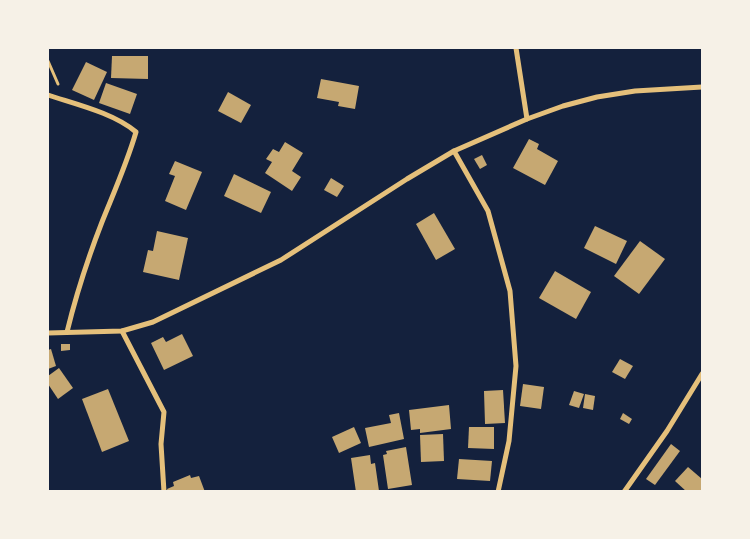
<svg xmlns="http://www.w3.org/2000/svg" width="750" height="539" viewBox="0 0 750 539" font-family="'Golos Text',sans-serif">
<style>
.building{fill:#c6a872}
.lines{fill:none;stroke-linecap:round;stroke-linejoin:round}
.path{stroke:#e5c07b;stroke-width:3}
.minor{stroke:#e5c07b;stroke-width:5}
</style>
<rect width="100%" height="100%" fill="#14213d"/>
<g class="building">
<path d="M112 56H148V79L111 78Z"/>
<path d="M86 62 107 72 94 100 72 90Z"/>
<path d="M321 79 359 86 355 109 338 106 339 102 317 98Z"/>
<path d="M106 83 137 94 130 114 99 103Z"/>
<path d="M228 92 251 105 241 123 218 111Z"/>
<path d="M529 139 539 144 537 149 558 161 545 185 513 168Z"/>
<path d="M285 142 303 153 292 171 301 177 292 191 265 173 272 162 266 159 273 149 279 152Z"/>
<path d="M482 155 487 165 480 169 474 159Z"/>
<path d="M175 161 202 172 186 210 165 201 175 176 169 174Z"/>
<path d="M234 174 271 192 261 213 224 196Z"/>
<path d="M331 178 344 186 337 197 324 190Z"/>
<path d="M434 213 455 249 436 260 416 224Z"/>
<path d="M595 226 627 241 616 264 584 248Z"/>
<path d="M157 231 188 238 179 280 143 272 148 250 153 251Z"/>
<path d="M640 241 665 259 639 294 614 276Z"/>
<path d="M555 271 591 292 576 319 539 298Z"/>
<path d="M182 334 193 356 164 370 151 343 163 337 166 342Z"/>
<path d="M61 344H70V350L61 351Z"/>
<path d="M51 349 56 366 48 369V350Z"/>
<path d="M620 359 633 366 625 379 612 372Z"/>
<path d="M59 368 73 388 58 399 48 384V376Z"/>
<path d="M523 384 544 387 541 409 520 406Z"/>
<path d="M108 389 129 441 102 452 82 399Z"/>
<path d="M503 390 505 423 485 424 484 391Z"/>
<path d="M574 391 584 394 579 408 569 405Z"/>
<path d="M585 394 595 396 593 410 583 408Z"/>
<path d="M449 405 451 429 420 433V429L411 430 409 410Z"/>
<path d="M399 413 404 439 369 447 365 428 391 423 389 415Z"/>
<path d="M623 413 632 419 629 424 620 419Z"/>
<path d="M354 427 361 443 339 453 332 437Z"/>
<path d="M469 427H494V449L468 448Z"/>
<path d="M443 434 444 461 421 462 420 435Z"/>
<path d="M671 444 680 451 655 485 646 479Z"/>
<path d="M406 447 412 485 388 489 383 455 387 454 386 451Z"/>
<path d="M370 455 371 464 375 463 379 491 356 492 351 458Z"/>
<path d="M459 459 492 461 490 481 457 479Z"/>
<path d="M688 467 702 479V492H687L675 481Z"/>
<path d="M190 475 191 478 199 476 205 492H168L167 489 174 486 173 482Z"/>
</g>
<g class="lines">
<path class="path" d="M48 61 58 84"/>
<g class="minor">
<path d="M516 48 527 119"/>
<path d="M48 95C75 104 114 113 136 132 127 163 114 192 102 222 88 258 76 295 67 332"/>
<path d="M454 151 488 211 510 291 516 366 509 441 498 492"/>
<path d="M122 331 164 412 161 444 164 492"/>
<path d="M48 333 122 331 153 322 281 260 407 179 454 151 527 119 563 106 597 97 635 91 702 87"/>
<path d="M624 492 667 431 702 374"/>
</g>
</g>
<rect width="750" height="539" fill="none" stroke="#f6f1e7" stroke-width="98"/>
</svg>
